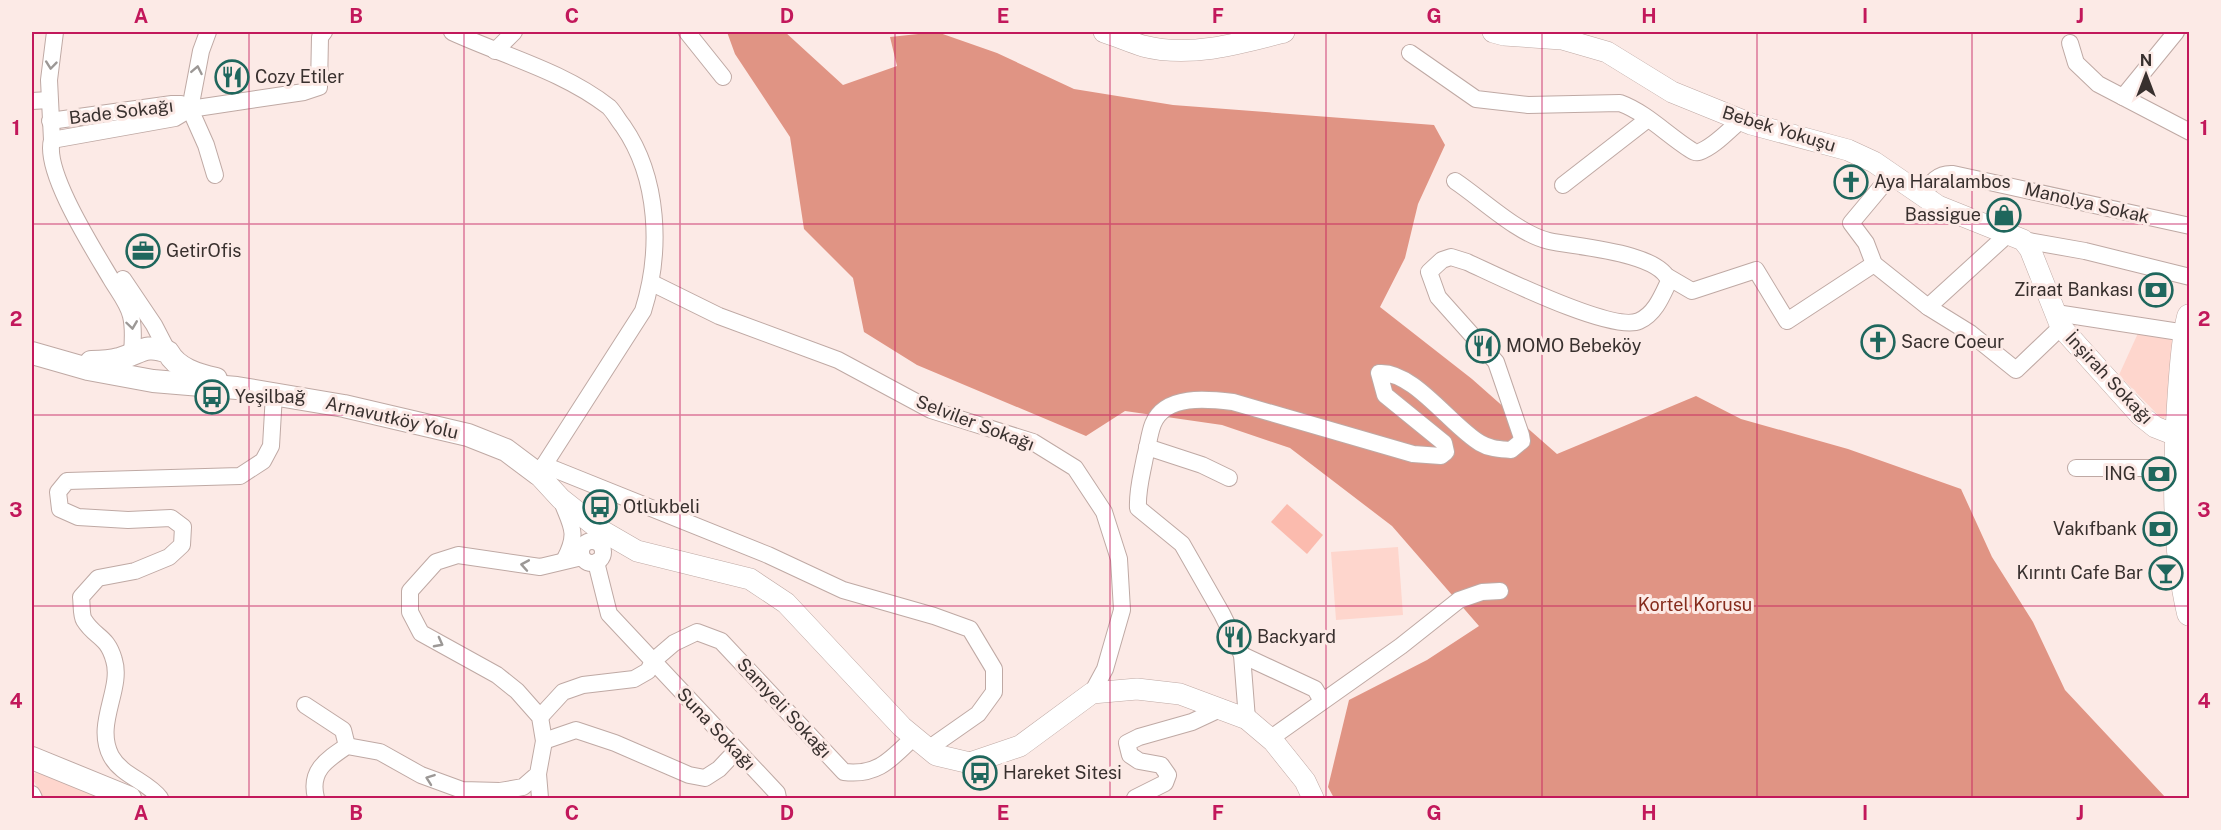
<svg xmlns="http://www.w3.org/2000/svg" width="2221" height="830" viewBox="0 0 2221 830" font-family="'Public Sans',sans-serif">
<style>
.green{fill:#fed6cd}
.forest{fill:#e09484}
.water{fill:#fbbbae}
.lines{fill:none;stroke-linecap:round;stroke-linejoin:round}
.minor-casing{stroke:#bfa9a4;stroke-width:18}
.tertiary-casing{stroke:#bfa9a4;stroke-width:22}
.secondary-casing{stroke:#bfa9a4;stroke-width:24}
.primary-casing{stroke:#bfa9a4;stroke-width:27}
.minor{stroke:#fff;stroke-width:16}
.tertiary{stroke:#fff;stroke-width:21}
.secondary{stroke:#fff;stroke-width:22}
.primary{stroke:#fff;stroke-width:26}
.oneway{stroke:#9c9896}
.grid{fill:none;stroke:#c2185b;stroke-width:1.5;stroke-opacity:0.55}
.labels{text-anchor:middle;stroke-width:6;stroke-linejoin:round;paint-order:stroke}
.poi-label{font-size:18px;fill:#38302e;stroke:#fceae6;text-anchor:start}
.street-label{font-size:18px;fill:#38302e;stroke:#fceae6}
.park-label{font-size:18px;fill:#852b1c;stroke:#fceae6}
.neatline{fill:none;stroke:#c2185b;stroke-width:2}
.grid-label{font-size:20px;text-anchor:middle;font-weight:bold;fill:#c2185b}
</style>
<rect width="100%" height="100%" fill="#fceae6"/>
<g class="green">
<path d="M2139 331 2173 337 2167 414 2163 420 2119 375Z"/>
<path d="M1398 547 1403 615 1336 620 1331 552Z"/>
<path d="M38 768 104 798H43L32 778Z"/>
</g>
<path class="forest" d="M727 32H785L843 85 897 66 890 37 937 32 997 53 1074 89 1173 105 1434 125 1445 145 1418 204 1405 258 1380 307 1472 379 1557 454 1696 396 1741 419 1848 449 1961 489 1992 557 2033 622 2065 690 2166 798H1334L1328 787 1349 700 1427 660 1479 626 1392 526 1290 448 1222 425 1125 411 1086 436 917 365 864 332 853 278 804 229 790 137 735 54Z"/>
<path class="water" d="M1287 504 1323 535 1307 554 1271 522Z"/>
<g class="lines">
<g class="minor-casing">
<g id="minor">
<path d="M55 32 49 80 52 140C43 171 94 250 111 279 118 291 128 303 131 316 134 328 133 341 132 353"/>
<path d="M208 32 201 51 190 109 206 145 215 175"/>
<path d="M452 32C504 56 563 71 609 107 614 112 618 120 623 126 659 178 662 251 643 311L539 473"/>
<path d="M687 32 723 77"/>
<path d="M2070 43 2076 63 2098 84 2190 132"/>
<path d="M495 51 514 32"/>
<path d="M1410 53 1476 99 1528 105 1620 103C1647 113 1667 135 1691 150 1694 152 1696 153 1699 152 1714 147 1729 130 1741 120"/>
<path d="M2123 97 2176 32"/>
<path d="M32 101 49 100"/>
<path d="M50 121 172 104H181L190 109"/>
<path d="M52 140 175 118 190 109 304 92 319 87 320 37 324 32"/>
<path d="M1892 174 1851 223 1866 243 1874 264 1928 307 1970 333 2016 370 2061 327"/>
<path d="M1563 185 1648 119"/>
<path d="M1923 195C1931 183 1937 173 1953 174L2190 226"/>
<path d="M2023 240 2085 251 2190 277"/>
<path d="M1668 277 1692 291 1756 270 1787 321 1874 264"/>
<path d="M123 279 154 325 168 352"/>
<path d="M652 283 719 316 838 360 931 410 1033 442 1075 468 1104 512 1119 559 1122 610 1105 669 1092 693"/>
<path d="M1928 307 2008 234"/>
<path d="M2056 313 2186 333"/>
<path d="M1147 447 1202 465 1229 478"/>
<path d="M544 465 768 555 843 590 934 616 970 629 994 669V692L978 714 928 749"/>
<path d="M2076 468H2178"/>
<path d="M561 499C571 526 579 532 565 559"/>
<circle cx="592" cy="552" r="11"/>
<path d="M596 562 609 614 777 793 778 798"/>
<path d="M1242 655 1315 689 1322 701"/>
<path d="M305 705 343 730 347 746"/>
<path d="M540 717 563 692 583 685 634 679 648 671 653 661 674 643 697 632 721 641 844 772C878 776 891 759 914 737"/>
<path d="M1247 719 1242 655 1222 614 1182 544 1138 508C1137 490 1142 474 1145 457 1148 447 1149 434 1153 424 1165 394 1208 399 1233 402L1413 454 1441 456 1446 452 1444 443 1385 395 1379 373C1413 370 1451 426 1480 443 1490 449 1500 449 1511 450L1522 441 1521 435 1496 362 1438 297 1429 272 1442 260 1451 257 1467 262C1498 276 1612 333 1639 321 1655 314 1662 296 1669 281 1659 252 1576 247 1549 241 1518 234 1482 199 1455 181"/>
<path d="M1271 738 1401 646 1459 600 1482 592 1500 591"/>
<path d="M544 741 576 730 615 743 689 775 705 778 719 769 736 751"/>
<path d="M538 774 540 798"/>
<path d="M32 794 34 798"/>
<path d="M160 798C147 781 122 776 111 756 94 724 123 689 114 660 107 635 95 638 84 620 81 615 82 604 81 597L98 578 135 571 169 557 182 545 183 527 171 518 128 520 78 517 60 509 58 492 67 481 240 476 263 461 271 446 274 394"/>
<path d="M316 798C309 771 326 760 347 746L380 752 421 775 462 790 500 791 523 787 538 774 544 741 540 717 517 691 497 675 421 633 410 612V591L436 562 458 555 540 567 582 557"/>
<path d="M1135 798 1165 783 1168 775 1161 765 1139 761 1130 755 1127 743 1139 737 1192 722 1222 708"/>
</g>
</g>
<g class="tertiary-casing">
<g id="tertiary">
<path d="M1104 32C1117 36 1130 42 1143 46 1189 58 1239 44 1284 32"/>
<path d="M1493 32 1504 35 1562 39 1607 52 1672 92 1751 124 1848 150 1874 162 1938 206 2023 240 2030 249 2061 327 2140 415 2155 427 2178 436"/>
<path d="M538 474 561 499 599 529 637 551 750 579 786 603 902 727 936 755 970 763 1020 746 1092 693 1137 689 1180 694 1247 719 1273 741 1305 781 1313 798"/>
</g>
</g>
<g class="secondary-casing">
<g id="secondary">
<path d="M32 353 88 369 153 381 237 388 344 406 468 435 506 450 538 474"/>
<path d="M91 362C100 362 110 362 119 359 141 353 144 343 168 352 177 369 198 375 216 379"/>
<path d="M32 758 130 798"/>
</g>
</g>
<g class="primary-casing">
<path id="primary" d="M2190 317C2184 341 2183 365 2181 390 2176 463 2173 541 2190 613"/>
</g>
<use href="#minor" class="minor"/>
<use href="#tertiary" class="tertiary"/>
<use href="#secondary" class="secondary"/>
<use href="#primary" class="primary"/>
</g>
<defs><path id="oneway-chevron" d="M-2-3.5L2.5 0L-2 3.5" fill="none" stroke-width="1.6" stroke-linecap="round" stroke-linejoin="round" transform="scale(1.5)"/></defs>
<g class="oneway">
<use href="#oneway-chevron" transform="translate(51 65) rotate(96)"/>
<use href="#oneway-chevron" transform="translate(197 70) rotate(-79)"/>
<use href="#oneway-chevron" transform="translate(132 325) rotate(82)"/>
<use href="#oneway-chevron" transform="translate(525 565) rotate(-170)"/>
<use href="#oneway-chevron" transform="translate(439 643) rotate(28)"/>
<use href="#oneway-chevron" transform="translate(430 779) rotate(-160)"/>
</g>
<path class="grid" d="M249 32V798M464 32V798M680 32V798M895 32V798M1110 32V798M1326 32V798M1542 32V798M1757 32V798M1972 32V798M32 224H2190M32 415H2190M32 606H2190"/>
<defs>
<g id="restaurant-ring" transform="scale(1.725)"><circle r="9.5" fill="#fceae6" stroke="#1f675d" stroke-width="1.5"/><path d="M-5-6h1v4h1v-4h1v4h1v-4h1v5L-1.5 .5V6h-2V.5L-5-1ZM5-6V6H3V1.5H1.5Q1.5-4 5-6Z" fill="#1f675d"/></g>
<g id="church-ring" transform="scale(1.725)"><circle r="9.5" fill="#fceae6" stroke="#1f675d" stroke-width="1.5"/><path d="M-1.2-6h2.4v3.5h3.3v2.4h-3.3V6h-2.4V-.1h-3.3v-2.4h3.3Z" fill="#1f675d"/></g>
<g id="shop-ring" transform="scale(1.725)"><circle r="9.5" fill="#fceae6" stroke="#1f675d" stroke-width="1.5"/><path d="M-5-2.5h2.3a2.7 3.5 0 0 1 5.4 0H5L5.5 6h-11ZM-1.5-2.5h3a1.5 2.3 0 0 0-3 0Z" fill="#1f675d"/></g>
<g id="office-ring" transform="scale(1.725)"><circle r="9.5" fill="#fceae6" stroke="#1f675d" stroke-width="1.5"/><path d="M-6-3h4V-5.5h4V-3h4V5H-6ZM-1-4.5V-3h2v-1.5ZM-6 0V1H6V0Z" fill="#1f675d"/></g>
<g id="bank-ring" transform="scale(1.725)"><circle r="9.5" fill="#fceae6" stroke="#1f675d" stroke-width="1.5"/><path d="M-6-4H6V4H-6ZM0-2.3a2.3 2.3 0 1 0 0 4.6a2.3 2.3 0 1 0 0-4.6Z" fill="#1f675d"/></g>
<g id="bus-ring" transform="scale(1.725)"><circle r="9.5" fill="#fceae6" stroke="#1f675d" stroke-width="1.5"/><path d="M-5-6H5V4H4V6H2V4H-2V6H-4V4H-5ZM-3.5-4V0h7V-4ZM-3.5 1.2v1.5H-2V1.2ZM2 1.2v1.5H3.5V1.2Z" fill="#1f675d"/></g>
<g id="bar-ring" transform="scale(1.725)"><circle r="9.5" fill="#fceae6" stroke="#1f675d" stroke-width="1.5"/><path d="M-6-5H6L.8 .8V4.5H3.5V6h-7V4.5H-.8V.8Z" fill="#1f675d"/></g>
</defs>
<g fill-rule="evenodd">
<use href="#restaurant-ring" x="232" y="77"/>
<use href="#church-ring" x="1851" y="182"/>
<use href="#shop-ring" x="2004" y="215"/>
<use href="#office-ring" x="143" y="251"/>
<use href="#bank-ring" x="2156" y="290"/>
<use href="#church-ring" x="1878" y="342"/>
<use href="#restaurant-ring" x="1483" y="346"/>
<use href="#bus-ring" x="212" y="397"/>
<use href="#bank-ring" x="2159" y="474"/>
<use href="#bus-ring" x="600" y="507"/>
<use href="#bank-ring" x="2160" y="529"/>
<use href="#bar-ring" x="2166" y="573"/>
<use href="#restaurant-ring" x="1234" y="637"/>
<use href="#bus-ring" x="980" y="773"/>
</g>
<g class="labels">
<g class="poi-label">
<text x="255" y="83">Cozy Etiler</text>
<text x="1874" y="188">Aya Haralambos</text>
<text x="1981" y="221" text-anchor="end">Bassigue</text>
<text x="166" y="257">GetirOfis</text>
<text x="2133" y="296" text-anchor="end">Ziraat Bankası</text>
<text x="1901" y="348">Sacre Coeur</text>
<text x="1506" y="352">MOMO Bebeköy</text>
<text x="235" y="403">Yeşilbağ</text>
<text x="2136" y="480" text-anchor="end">ING</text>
<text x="623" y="513">Otlukbeli</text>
<text x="2137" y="535" text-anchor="end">Vakıfbank</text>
<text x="2143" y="579" text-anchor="end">Kırıntı Cafe Bar</text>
<text x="1257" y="643">Backyard</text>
<text x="1003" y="779">Hareket Sitesi</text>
</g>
<g class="street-label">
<text transform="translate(121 112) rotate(-7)" y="6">Bade Sokağı</text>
<text transform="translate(1779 129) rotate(17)" y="6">Bebek Yokuşu</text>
<text transform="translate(2087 203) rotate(13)" y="6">Manolya Sokak</text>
<text transform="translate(2109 378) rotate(47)" y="6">İnşirah Sokağı</text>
<text transform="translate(392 418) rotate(13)" y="6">Arnavutköy Yolu</text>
<text transform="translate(975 423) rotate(21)" y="6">Selviler Sokağı</text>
<text transform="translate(784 708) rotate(47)" y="6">Samyeli Sokağı</text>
<text transform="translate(716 729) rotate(47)" y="6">Suna Sokağı</text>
</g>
<g class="park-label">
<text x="1695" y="611">Kortel Korusu</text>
</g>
</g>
<rect width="2221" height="830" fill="none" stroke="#fceae6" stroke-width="66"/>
<g transform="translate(2146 75)" stroke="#fceae6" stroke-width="4.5" paint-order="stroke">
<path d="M0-4.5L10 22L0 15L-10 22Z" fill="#38302e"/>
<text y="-9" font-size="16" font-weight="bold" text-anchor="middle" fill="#38302e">N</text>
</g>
<rect x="33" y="33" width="2155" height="764" class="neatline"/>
<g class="grid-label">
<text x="141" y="23">A</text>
<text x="356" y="23">B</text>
<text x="572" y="23">C</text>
<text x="787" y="23">D</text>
<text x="1003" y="23">E</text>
<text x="1218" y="23">F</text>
<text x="1434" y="23">G</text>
<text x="1649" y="23">H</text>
<text x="1865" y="23">I</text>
<text x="2080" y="23">J</text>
<text x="16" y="135">1</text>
<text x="2204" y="135">1</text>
<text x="16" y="326">2</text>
<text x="2204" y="326">2</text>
<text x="16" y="517">3</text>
<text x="2204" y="517">3</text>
<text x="16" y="708">4</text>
<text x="2204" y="708">4</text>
<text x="141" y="820">A</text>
<text x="356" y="820">B</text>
<text x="572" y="820">C</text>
<text x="787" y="820">D</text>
<text x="1003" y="820">E</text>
<text x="1218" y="820">F</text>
<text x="1434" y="820">G</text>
<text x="1649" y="820">H</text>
<text x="1865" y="820">I</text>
<text x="2080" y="820">J</text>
</g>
</svg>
